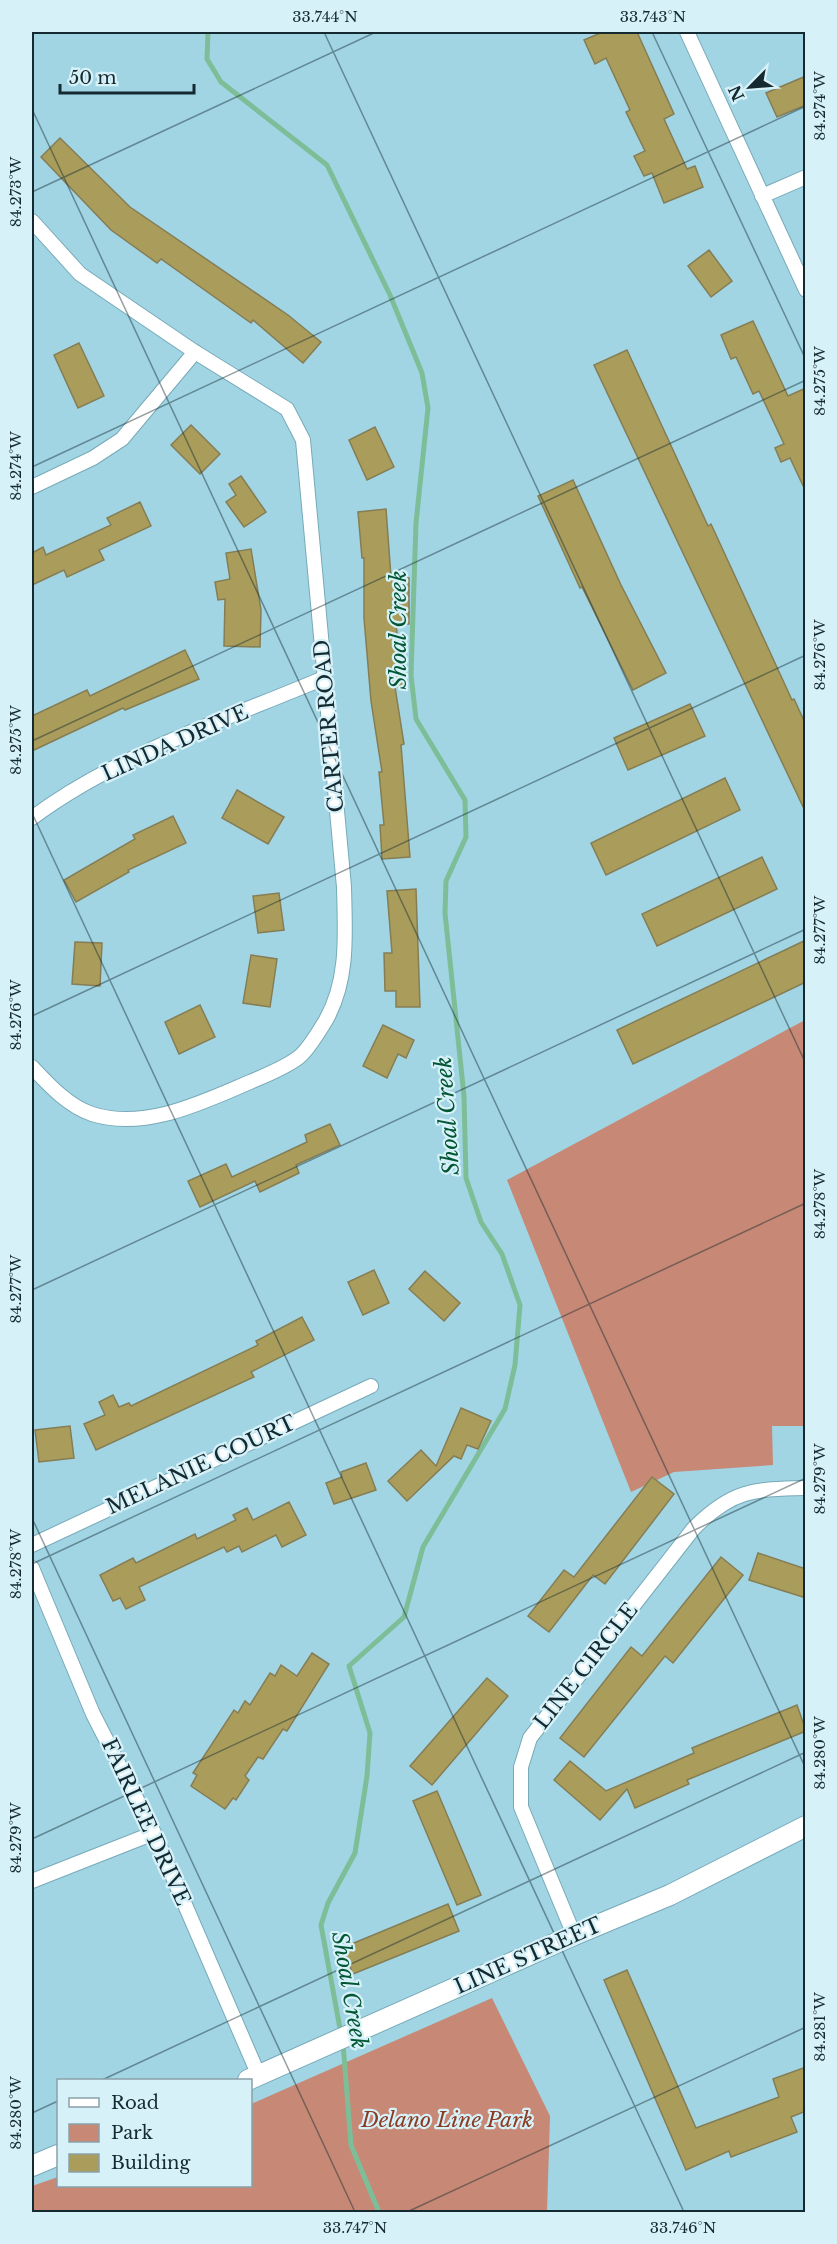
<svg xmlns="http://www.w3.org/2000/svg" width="837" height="2244" viewBox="0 0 837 2244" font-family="'Libre Baskerville',serif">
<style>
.green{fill:#c78875}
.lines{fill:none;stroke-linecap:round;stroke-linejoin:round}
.stream{stroke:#7dbe98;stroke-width:5}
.building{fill:#aa9d5c;stroke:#857d54;stroke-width:1.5}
.street-casing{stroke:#77aab8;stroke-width:16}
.secondary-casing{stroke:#77aab8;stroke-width:22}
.street{stroke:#fff;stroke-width:14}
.secondary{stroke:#fff;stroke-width:20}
.ticks{fill:none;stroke:#152a30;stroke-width:1.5;stroke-opacity:0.45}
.labels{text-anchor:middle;stroke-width:4.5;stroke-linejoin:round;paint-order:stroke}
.street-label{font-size:21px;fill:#152a30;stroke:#d7f1f9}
.park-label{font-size:21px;font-style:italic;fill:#8b3b22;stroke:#d7f1f9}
.water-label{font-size:22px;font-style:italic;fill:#035633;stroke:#d7f1f9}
.neatline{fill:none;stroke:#152a30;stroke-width:2}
.ticks-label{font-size:15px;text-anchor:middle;fill:#152a30}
</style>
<rect width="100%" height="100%" fill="#a1d5e4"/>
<g class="green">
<path d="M805 1020V1426H772L773 1465 674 1472 631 1492 507 1180Z"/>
<path d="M492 1998 550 2116 547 2212H32V2186L58 2177V2186H250L251 2104Z"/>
</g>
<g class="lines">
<g class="stream">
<path d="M208 32 207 59 221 82 327 165 390 295 422 373 428 408 416 523 411 675 416 719 465 800 466 837 446 881 445 913 464 1096 466 1178 481 1222 502 1254 520 1305 515 1365 505 1409 423 1547 404 1617 349 1666 370 1733 367 1776 355 1853 328 1903 321 1925 341 2034"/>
<path d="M343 2043 351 2145 379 2212"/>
</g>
</g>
<g class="building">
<path d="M603 32H637L674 114 664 119 687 169 695 166 703 187 664 203 652 173 644 176 634 156 645 151 626 112 630 110 606 58 595 64 584 40Z"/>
<path d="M806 76V105L777 117 766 93Z"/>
<path d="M60 138 130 207 288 315 321 342 303 363 253 320 251 323 161 259 157 263 111 230 41 157Z"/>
<path d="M709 250 732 281 711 297 688 266Z"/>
<path d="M753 321 788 396 806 388V492L790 458 781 462 775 448 784 444 759 391 753 394 736 357 731 359 721 335Z"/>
<path d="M79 343 104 396 78 408 54 355Z"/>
<path d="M627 350 708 526 711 524 792 700 794 699 806 725V813L594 365Z"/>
<path d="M191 425 220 454 200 474 171 445Z"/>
<path d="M375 427 394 467 367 480 349 440Z"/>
<path d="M241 476 266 512 244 527 226 502 236 495 229 484Z"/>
<path d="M573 480 621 585 666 673 633 690 582 587 580 588 538 496Z"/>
<path d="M140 502 151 526 99 550 104 560 67 577 64 570 32 585V553L43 547 46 555 111 525 107 518Z"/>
<path d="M386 509 391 577 409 578V624H396L403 686 395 687 404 744 401 745 410 857 382 859 380 825H384L379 772H382L371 701 364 618V558H362L358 512Z"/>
<path d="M251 549 261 610 260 647 224 646 225 599 218 600 215 582 230 579 226 553Z"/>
<path d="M185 650 199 679 125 710 123 708 32 751V716L87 690 90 696Z"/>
<path d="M690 704 705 736 628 770 614 738Z"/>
<path d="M725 778 740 810 606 875 591 843Z"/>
<path d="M237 790 284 817 268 844 222 818Z"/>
<path d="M173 816 186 843 128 870 129 872 76 902 64 880 135 839 133 835Z"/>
<path d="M762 857 777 889 657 946 642 914Z"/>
<path d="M416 889 420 1007H396V991H385L384 953H392L387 891Z"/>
<path d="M279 893 284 930 258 933 253 896Z"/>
<path d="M806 940V982L633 1064 617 1030Z"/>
<path d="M75 942 102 943 100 986 72 984Z"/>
<path d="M251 955 277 959 270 1007 243 1003Z"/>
<path d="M200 1005 215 1037 179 1054 165 1022Z"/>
<path d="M383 1025 414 1040 406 1058 398 1054 387 1078 363 1066Z"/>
<path d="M330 1124 340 1145 296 1165 299 1173 260 1192 255 1181 200 1207 188 1181 226 1164 232 1177 307 1142 305 1135Z"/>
<path d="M374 1270 389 1303 363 1315 348 1282Z"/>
<path d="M425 1271 460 1303 444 1321 409 1289Z"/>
<path d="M302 1317 314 1340 251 1372 254 1377 96 1450 84 1424 105 1415 99 1402 113 1395 119 1407 129 1403 131 1406 258 1345 256 1341Z"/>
<path d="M461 1408 491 1421 478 1449 467 1445 461 1459 454 1456 407 1501 388 1481 421 1450 436 1466Z"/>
<path d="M70 1426 74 1458 39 1462 35 1430Z"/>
<path d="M366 1463 376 1490 334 1504 326 1483 342 1477 341 1472Z"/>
<path d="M652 1477 674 1494 605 1584 593 1575 549 1632 528 1616 564 1570 574 1577Z"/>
<path d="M289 1502 306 1535 282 1547 276 1535 242 1552 239 1546 227 1552 224 1547 139 1587 145 1600 126 1609 120 1598 113 1601 100 1575 133 1558 136 1563 195 1534 197 1539 236 1520 233 1515 247 1508 253 1520Z"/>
<path d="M758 1553 806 1569V1598L749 1580Z"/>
<path d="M721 1557 743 1575 673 1663 665 1656 584 1757 560 1738 631 1647 642 1656Z"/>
<path d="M312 1653 329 1664 287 1731 283 1729 263 1759 258 1757 245 1776 249 1780 236 1800 233 1798 225 1809 191 1786 197 1775 193 1773 234 1710 238 1713 245 1701 250 1705 270 1673 275 1676 281 1665 297 1676Z"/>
<path d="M487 1678 508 1696 432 1785 410 1766Z"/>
<path d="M797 1705 806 1731 687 1780 689 1784 635 1808 627 1789 600 1820 554 1780 570 1761 606 1791 694 1753 692 1748Z"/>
<path d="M437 1791 481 1895 457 1905 413 1801Z"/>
<path d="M448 1904 459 1931 353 1974 342 1948Z"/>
<path d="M627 1970 696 2128 779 2097 773 2079 806 2067V2111L791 2117 797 2132 731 2157 729 2151 686 2170 604 1980Z"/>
</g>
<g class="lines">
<g class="street-casing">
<g id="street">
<path d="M687 32 806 290"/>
<path d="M762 196 806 177"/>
<path d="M32 221 80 274 195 352 287 409 303 440 344 887C345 933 349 979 326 1020 319 1031 309 1049 299 1057 285 1068 266 1075 250 1082 203 1102 145 1131 92 1114 68 1106 49 1085 32 1067"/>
<path d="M32 487 93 458 122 439 195 352"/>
<path d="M32 818C116 755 227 719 324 678"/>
<path d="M32 1545 371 1386"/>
<path d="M32 1568 93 1714 154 1833 259 2076"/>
<path d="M32 1881 154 1833"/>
<path d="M574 1935 521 1807V1767L530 1738 694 1528C732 1490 753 1489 806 1488"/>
</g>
</g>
<g class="secondary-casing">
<g id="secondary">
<path d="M248 2080 574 1935 670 1895 806 1826"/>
<path d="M32 2166 58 2155"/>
</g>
</g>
<use href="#street" class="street"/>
<use href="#secondary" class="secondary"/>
</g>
<path class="ticks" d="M324 32 806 1064M652 32 806 360M32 109 806 1769M32 192 376 32M32 467 806 106M32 741 806 380M32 813 684 2212M32 1016 806 655M32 1290 806 929M32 1518 355 2212M32 1564 806 1203M32 1839 806 1478M102 2080 806 1752M32 2113 58 2101M407 2212 806 2027"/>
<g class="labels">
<g class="street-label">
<text transform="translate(329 726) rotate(-95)" y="7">CARTER ROAD</text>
<text transform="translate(175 743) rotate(-24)" y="7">LINDA DRIVE</text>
<text transform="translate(201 1465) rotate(-25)" y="7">MELANIE COURT</text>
<text transform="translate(586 1666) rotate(-52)" y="7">LINE CIRCLE</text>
<text transform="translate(146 1822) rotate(65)" y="7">FAIRLEE DRIVE</text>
<text transform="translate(528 1956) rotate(-24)" y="7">LINE STREET</text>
</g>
<g class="park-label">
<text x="447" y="2127">Delano Line Park</text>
</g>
<g class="water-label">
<text transform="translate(398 630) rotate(-90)" y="8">Shoal Creek</text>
<text transform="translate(447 1116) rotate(-94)" y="8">Shoal Creek</text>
<text transform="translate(350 1990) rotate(80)" y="8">Shoal Creek</text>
</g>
</g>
<rect width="837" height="2244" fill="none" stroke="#d7f1f9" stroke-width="66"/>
<rect x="57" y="2079" width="195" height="108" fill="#d7f1f9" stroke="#89a1a9" stroke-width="1.5"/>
<rect x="69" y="2098" width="30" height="9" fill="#ffffff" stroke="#89a1a9" stroke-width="1.5"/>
<text x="111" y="2109" font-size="18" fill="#152a30">Road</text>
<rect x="69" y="2124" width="30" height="18" fill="#c78875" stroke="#89a1a9" stroke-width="1.5"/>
<text x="111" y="2139" font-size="18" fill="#152a30">Park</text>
<rect x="69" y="2154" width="30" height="18" fill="#aa9d5c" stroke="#89a1a9" stroke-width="1.5"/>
<text x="111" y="2169" font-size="18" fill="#152a30">Building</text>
<g transform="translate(750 87) rotate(245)" stroke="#d7f1f9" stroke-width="4.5" paint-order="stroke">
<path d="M0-4.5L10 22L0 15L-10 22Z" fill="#152a30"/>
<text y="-9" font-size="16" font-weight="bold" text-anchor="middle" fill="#152a30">N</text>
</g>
<path d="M60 84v9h134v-9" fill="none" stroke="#152a30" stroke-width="3"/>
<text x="69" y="84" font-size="18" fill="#152a30" stroke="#d7f1f9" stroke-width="4.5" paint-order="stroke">50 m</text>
<rect x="33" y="33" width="771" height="2178" class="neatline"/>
<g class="ticks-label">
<text x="325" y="22">33.744°N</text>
<text x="653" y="22">33.743°N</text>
<text transform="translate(820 106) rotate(-90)" y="5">84.274°W</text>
<text transform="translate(16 192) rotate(-90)" y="5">84.273°W</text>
<text transform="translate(820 381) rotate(-90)" y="5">84.275°W</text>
<text transform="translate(16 466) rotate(-90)" y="5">84.274°W</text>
<text transform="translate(820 655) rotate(-90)" y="5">84.276°W</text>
<text transform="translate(16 740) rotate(-90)" y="5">84.275°W</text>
<text transform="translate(820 930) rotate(-90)" y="5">84.277°W</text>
<text transform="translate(16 1015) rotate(-90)" y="5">84.276°W</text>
<text transform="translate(820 1204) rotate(-90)" y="5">84.278°W</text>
<text transform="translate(16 1289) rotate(-90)" y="5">84.277°W</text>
<text transform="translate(820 1479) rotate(-90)" y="5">84.279°W</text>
<text transform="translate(16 1564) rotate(-90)" y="5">84.278°W</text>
<text transform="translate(820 1753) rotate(-90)" y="5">84.280°W</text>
<text transform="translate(16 1838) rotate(-90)" y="5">84.279°W</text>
<text transform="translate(820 2027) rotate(-90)" y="5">84.281°W</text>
<text transform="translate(16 2113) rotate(-90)" y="5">84.280°W</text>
<text x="355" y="2233">33.747°N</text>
<text x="683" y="2233">33.746°N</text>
</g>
</svg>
